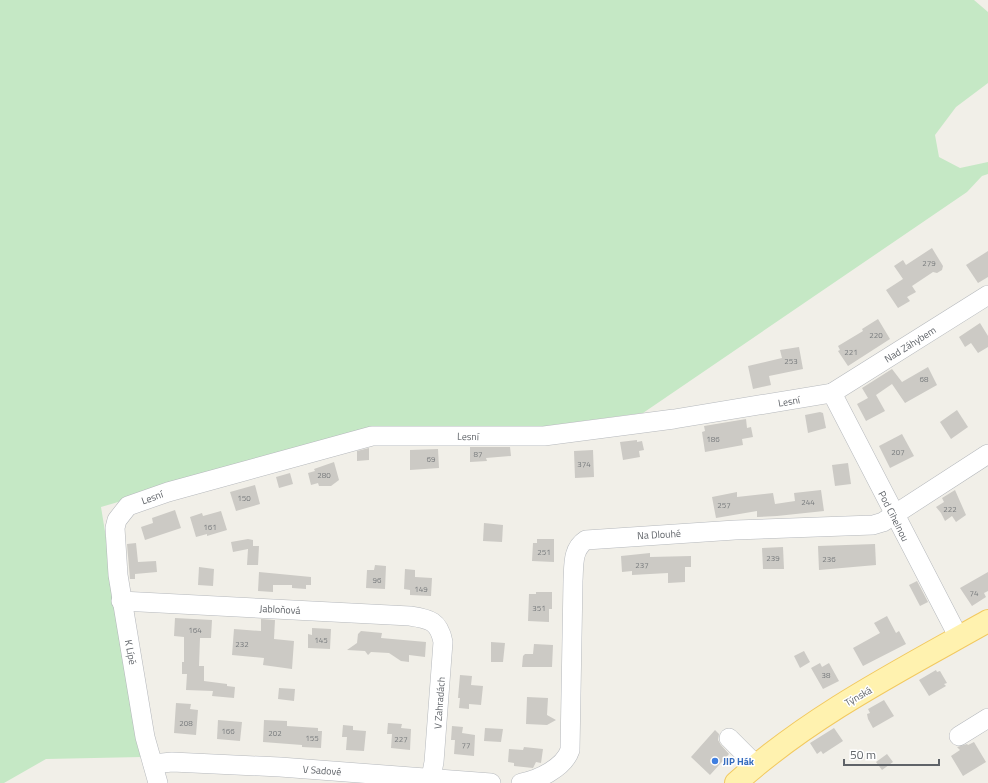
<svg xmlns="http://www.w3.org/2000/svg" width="988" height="783" viewBox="0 0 988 783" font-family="'Titillium Web',sans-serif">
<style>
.green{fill:#c5e8c5}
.building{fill:#cccac5}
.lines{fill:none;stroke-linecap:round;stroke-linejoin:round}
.minor-casing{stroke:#b5b8bc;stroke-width:20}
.major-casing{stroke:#f2c960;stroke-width:24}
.minor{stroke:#fff;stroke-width:19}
.major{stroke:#fff2af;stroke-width:22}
.shop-dot{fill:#3f7fe0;stroke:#fff;stroke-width:1.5}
.labels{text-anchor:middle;stroke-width:3;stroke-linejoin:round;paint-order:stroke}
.number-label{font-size:8px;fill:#7a7d7f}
.street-label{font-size:10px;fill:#5f6368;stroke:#fff}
.shop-label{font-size:10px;font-weight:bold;fill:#366cbe;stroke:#fff;text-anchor:start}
</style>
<rect width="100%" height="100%" fill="#f1efe8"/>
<path class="green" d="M0 0H974L988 12V83L956 107 935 135 939 157 960 168 988 162V174L982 176 967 192 643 413 546 426 378 428 351 434 101 507 142 757 46 759 4 783H0Z"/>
<g class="building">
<path d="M932 248 943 266 942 270 937 273 933 272 912 286 916 292 907 297 910 301 898 308 886 290 903 279 894 266 903 260 906 265Z"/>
<path d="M988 251V277L978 283 966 265Z"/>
<path d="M878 319 890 339 848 366 838 351 840 350 838 346 863 331 862 329Z"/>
<path d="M980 323 988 336V347L978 353 971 343 965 347 959 337Z"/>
<path d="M799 347 803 369 769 376 771 385 753 389 748 366 782 358 780 350Z"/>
<path d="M928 367 937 385 905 403 892 384 876 395 885 411 866 421 857 404 868 398 862 388 892 369 902 382Z"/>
<path d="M957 410 968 427 951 439 940 422Z"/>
<path d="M820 412 823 413 826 428 808 433 805 415Z"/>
<path d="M746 419 747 428 751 427 753 437 742 439 743 445 705 452 702 432 705 431 704 426Z"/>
<path d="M902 434 914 456 890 468 879 446Z"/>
<path d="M637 440V442L642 441 644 450 639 451 640 457 623 460 620 442Z"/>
<path d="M470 447H510L511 456 486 458 487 461 470 462Z"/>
<path d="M369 448V460L357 461V451Z"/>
<path d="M438 449 439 468 410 470V450Z"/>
<path d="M593 450 594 477 575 478 574 451Z"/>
<path d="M334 462 339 480 331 486H319L318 483 311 485 308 473 315 471 314 469Z"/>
<path d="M848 463 851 484 835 486 832 465Z"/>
<path d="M290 473 293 484 279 488 276 477Z"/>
<path d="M255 485 260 504 236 511 230 492Z"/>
<path d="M821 490 824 511 777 516 757 517V511L716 518 712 497 737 492V497L773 493 775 504 795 501 794 493Z"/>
<path d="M955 490 966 515 956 522 952 516 945 521 941 513 936 507 944 502 942 498Z"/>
<path d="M175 510 181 528 145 540 141 527 153 523 152 518Z"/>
<path d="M221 511 227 530 207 536V534L196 537 190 517 202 513 203 516Z"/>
<path d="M484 523 503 525 502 542 483 541Z"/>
<path d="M248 539 253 540V546H259L258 565H247L248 549 233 552 231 542Z"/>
<path d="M537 539H554V562L532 561 533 543H537Z"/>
<path d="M136 543 138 562 156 561 157 572 135 574V579H130L127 544Z"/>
<path d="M875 544 876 565 819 570 818 546Z"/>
<path d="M783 547 784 569H763L762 548Z"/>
<path d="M650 553V557L691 556V567H685V582L668 583V573L632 575V571L622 572 621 556Z"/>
<path d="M375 565 386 566 385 589 366 588 367 570H374Z"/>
<path d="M199 567 214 569 213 586 198 585Z"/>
<path d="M405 569 415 570V577L432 578 431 596 410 595V590L404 589Z"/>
<path d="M259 572 311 577V585H306V589L292 588V585H273V592L258 591Z"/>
<path d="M988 572V591L984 593 986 597 972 606 960 588Z"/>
<path d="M917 581 928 602 920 606 909 585Z"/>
<path d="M536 592H552V609H549V622L528 621 529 594H536Z"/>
<path d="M887 616 896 633 899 631 906 644 863 666 853 648 880 633 874 623Z"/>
<path d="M175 618 212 620 211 638H200L199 666H204V681L227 684V686L235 687 234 698 212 696 213 691 186 690 187 674H182V662H184V637L174 636Z"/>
<path d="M261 619 275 620 274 639 294 641 292 669 263 665 264 658 232 655 234 629 261 631Z"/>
<path d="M312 628 331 629 330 649 308 648V634L312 635Z"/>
<path d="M361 631 382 633 381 638 426 642 425 657 409 655V662L401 661 389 653 371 652 368 655 365 651 347 650 357 643 358 634Z"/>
<path d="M491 642 505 643 503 662H491Z"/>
<path d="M534 644 553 645 552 667H522L523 656 525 654H533Z"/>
<path d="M804 651 810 662 800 668 794 656Z"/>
<path d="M820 663 822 667 829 663 839 681 823 689 811 668Z"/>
<path d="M936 670 937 672 940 671 947 683 944 684 946 686 929 696 919 680Z"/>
<path d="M460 675 472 676 471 685 483 686 481 705 469 704V709L459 708 460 698H458Z"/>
<path d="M279 688 295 689 294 701 278 699Z"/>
<path d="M527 697 548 698 547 715 556 720 547 725 526 724Z"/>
<path d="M884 700 894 716 873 728 868 719 867 714 870 713 868 709Z"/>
<path d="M176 703 191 704 190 709 198 710 196 735 174 733Z"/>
<path d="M218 720 242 722 240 741 217 739Z"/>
<path d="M264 720 287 721V726L318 728V731H322L321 748 302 747V745L263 742Z"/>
<path d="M388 723 402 724 401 728 411 729 410 750 391 748 392 734H387Z"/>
<path d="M343 725 353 726V730L366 731 364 751 346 750 347 737H342Z"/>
<path d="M452 726 463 727 462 733 475 735 474 756 454 754 455 740H451Z"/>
<path d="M485 728 503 729 501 742 484 741Z"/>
<path d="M834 728 843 741 823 754 821 751 817 754 810 743Z"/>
<path d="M715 730 719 734 718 740 721 745 729 754 710 775 691 757Z"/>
<path d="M974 742 986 762 963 776 951 756 960 750 957 747 967 744 968 745Z"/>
<path d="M524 747 543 749 541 763 536 762 533 768 514 766V763L508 762 509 749 523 750Z"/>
<path d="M887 754 893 762 882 770 876 762Z"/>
</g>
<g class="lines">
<g class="minor-casing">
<g id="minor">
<path d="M832 393 959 638"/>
<path d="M121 601 410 616C430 619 439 621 443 642L434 762 430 783"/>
<path d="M959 736 988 718"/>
<path d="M729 738 756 765"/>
<path d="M153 764 172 762 280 767 491 783"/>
<path d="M158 783 145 737 118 575 115 528 117 520 128 506 168 492 372 436H544L674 419 832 393 988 295"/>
<path d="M521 783C538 780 564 768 570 750L573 581C574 565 572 549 586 540L735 530 873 525 883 522 988 454"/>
</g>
</g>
<g class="major-casing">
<path id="major" d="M736 783C810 716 901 670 988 621"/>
</g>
<use href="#minor" class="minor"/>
<use href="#major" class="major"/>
</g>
<circle class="shop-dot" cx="715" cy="761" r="4"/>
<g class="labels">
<g class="number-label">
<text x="929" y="266">279</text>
<text x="876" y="338">220</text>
<text x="851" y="355">221</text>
<text x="791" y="364">253</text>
<text x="924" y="382">68</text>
<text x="713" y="442">186</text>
<text x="898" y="455">207</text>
<text x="478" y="457">87</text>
<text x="431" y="462">69</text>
<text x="584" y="467">374</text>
<text x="324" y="478">280</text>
<text x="244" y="501">150</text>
<text x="808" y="505">244</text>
<text x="724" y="508">257</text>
<text x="950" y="512">222</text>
<text x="210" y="530">161</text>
<text x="544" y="555">251</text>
<text x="773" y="561">239</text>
<text x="829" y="562">236</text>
<text x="642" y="568">237</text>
<text x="377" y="583">96</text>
<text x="421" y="592">149</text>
<text x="974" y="596">74</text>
<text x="539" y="611">351</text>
<text x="195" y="633">164</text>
<text x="321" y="643">145</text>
<text x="242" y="647">232</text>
<text x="826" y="678">38</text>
<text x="186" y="726">208</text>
<text x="228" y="734">166</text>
<text x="275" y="736">202</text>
<text x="312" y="741">155</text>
<text x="401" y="742">227</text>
<text x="466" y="748">77</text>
</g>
<g class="street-label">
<text transform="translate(910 344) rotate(-32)" y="4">Nad Záhybem</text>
<text transform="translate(789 401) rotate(-10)" y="4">Lesní</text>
<text transform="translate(468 436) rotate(1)" y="4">Lesní</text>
<text transform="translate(152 497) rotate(-20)" y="4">Lesní</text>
<text transform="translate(894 516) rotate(63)" y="4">Pod Cihelnou</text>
<text transform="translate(659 534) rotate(-3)" y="4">Na Dlouhé</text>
<text transform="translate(280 609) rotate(3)" y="4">Jabloňová</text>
<text transform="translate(131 652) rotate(79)" y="4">K Lípě</text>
<text transform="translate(858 696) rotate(-30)" y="4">Týnská</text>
<text transform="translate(439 703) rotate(-86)" y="4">V Zahradách</text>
<text transform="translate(322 770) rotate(4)" y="4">V Sadové</text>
</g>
<g class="shop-label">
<text x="723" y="765">JIP Hák</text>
</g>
</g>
<path d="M844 759v6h95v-6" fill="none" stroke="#5f6368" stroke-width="2"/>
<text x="850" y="759" font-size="12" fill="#5f6368" stroke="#ffffff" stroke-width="3" paint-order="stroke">50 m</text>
</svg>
